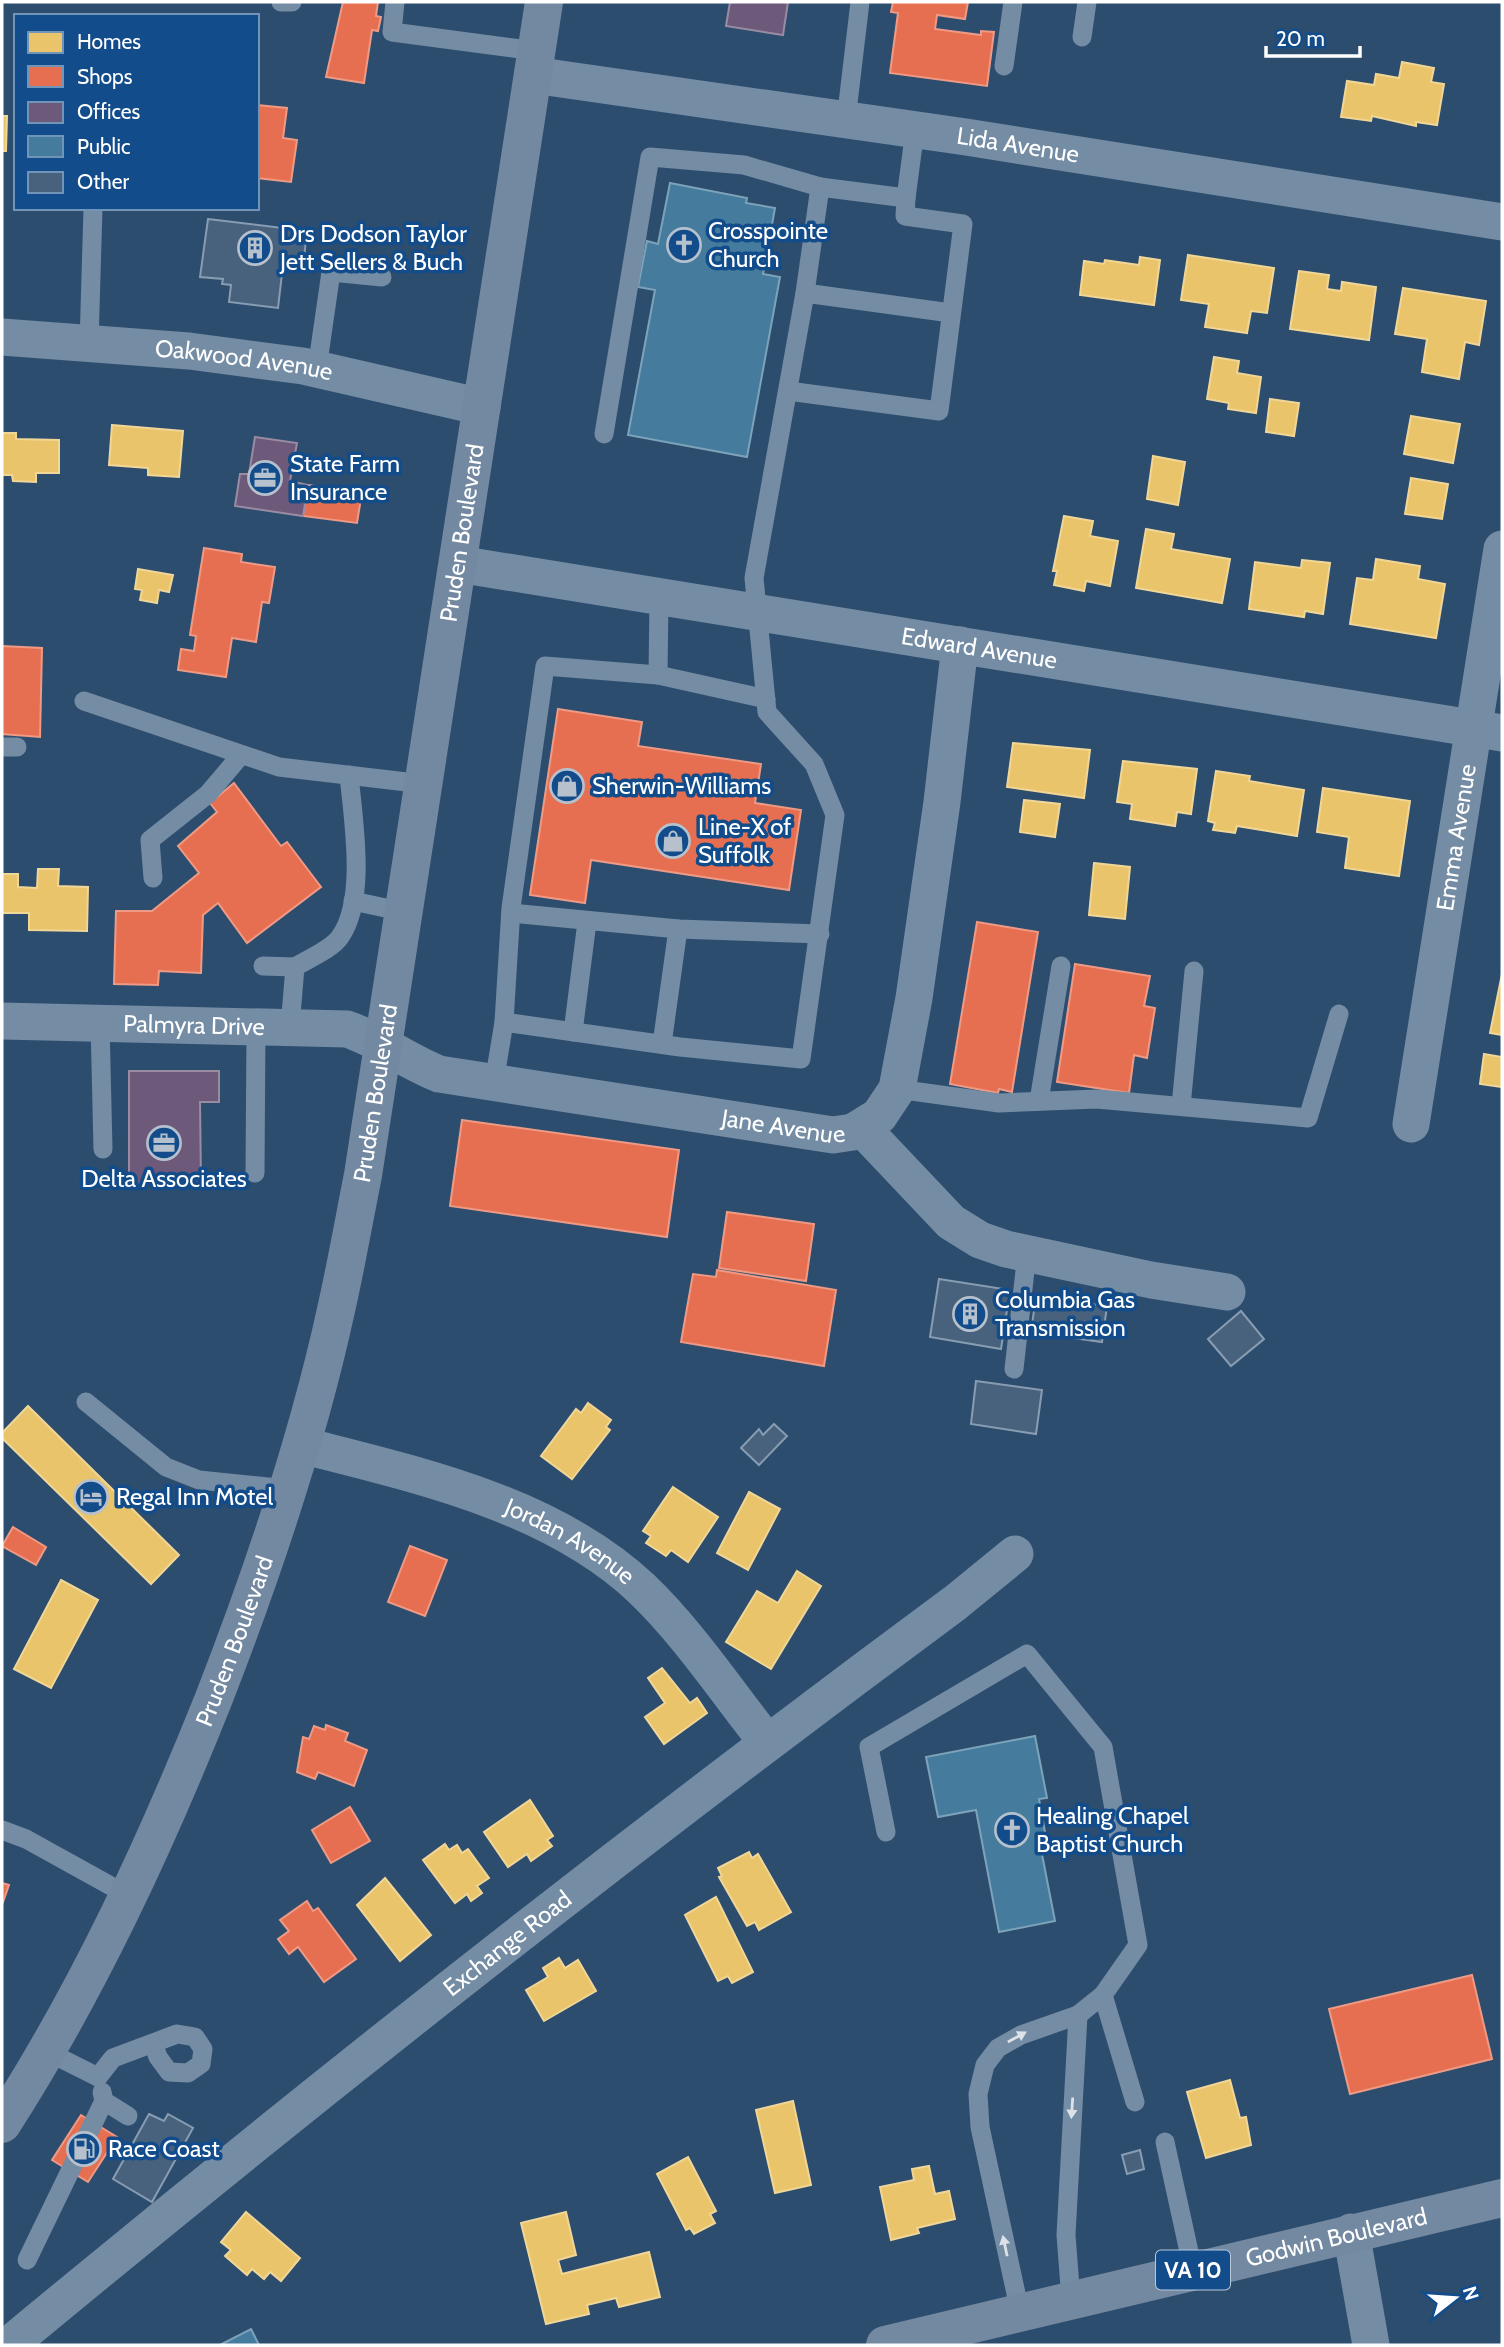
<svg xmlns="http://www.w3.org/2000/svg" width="1504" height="2347" viewBox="0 0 1504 2347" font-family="Cabin,sans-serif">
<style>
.homes{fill:#e9c46a;stroke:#f0d697;stroke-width:2}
.shops{fill:#e76f51;stroke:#ee9a85;stroke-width:2}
.offices{fill:#6d597a;stroke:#998ba2;stroke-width:2}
.public{fill:#457b9d;stroke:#7da3ba;stroke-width:2}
.building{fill:#48627e;stroke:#889db2;stroke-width:2}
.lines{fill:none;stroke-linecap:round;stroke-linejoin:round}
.service{stroke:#748ca4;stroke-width:19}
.minor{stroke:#748ca4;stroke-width:37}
.primary{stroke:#7389a1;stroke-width:38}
.oneway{fill:#dce2e8}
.labels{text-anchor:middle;stroke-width:7;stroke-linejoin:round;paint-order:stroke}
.shield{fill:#124c8a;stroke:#b8c9dc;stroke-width:2}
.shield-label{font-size:23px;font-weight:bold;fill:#fff}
.street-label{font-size:24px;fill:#fff;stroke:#124c8a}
.poi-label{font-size:24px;fill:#fff;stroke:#124c8a;text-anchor:start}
</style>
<rect width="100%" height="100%" fill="#2d4d6f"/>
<g class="homes">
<path d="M1402 62 1434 68 1431 82 1444 84 1437 125 1416 122V126L1372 116 1371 121 1341 117 1347 81 1374 85 1376 74 1399 78Z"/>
<path d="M2 116H7L6 151H2Z"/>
<path d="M1188 255 1274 268 1267 313 1251 311 1247 333 1205 327 1209 304 1181 300Z"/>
<path d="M1140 257 1160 260 1154 305 1080 295 1084 261 1104 264 1105 260 1139 265Z"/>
<path d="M1299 271 1329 275 1327 289 1341 291 1342 282 1376 287 1369 340 1290 329Z"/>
<path d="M1403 288 1486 301 1479 345 1465 342 1459 379 1422 372 1427 339 1395 334Z"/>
<path d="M1214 357 1239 361 1237 373 1261 377 1256 413 1228 409 1229 403 1207 399Z"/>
<path d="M1270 399 1299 403 1294 436 1266 432Z"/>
<path d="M1411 416 1460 424 1453 463 1404 454Z"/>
<path d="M112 425 183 431 179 477 148 475V468L109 465Z"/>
<path d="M2 433H16V439L59 440V473H36V482L13 481 12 475H2Z"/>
<path d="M1153 456 1185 462 1178 505 1147 499Z"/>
<path d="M1411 478 1448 484 1442 519 1405 514Z"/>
<path d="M1064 516 1093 521 1090 536 1118 541 1110 586 1086 581 1084 591 1054 585 1057 571H1053Z"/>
<path d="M1146 529 1174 534 1171 549 1230 559 1222 603 1136 588Z"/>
<path d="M1376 559 1420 566 1418 579 1445 584 1436 638 1350 624 1357 578 1373 580Z"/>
<path d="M1302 560 1330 563 1323 614 1305 611 1304 617 1249 609 1255 562 1301 568Z"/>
<path d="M138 569 173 575 169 592 159 590 157 603 140 600 142 590 135 589Z"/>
<path d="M1013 743 1090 750 1084 798 1007 787Z"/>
<path d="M1123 761 1197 769 1191 814 1177 812 1175 826 1130 819 1132 804 1117 802Z"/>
<path d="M1216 771 1250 776 1249 781 1304 790 1297 836 1237 826 1235 833 1213 830 1215 823 1208 821Z"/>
<path d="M1323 788 1410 801 1399 876 1345 868 1349 837 1317 832Z"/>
<path d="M1024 800 1060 804 1055 837 1020 832Z"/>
<path d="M1094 863 1130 867 1125 919 1089 915Z"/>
<path d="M38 869H59L58 886 88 887 87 931 29 930V913H2V874H18V887L37 888Z"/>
<path d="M1502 974V1035L1490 1033Z"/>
<path d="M1484 1054 1502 1057V1087L1480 1084Z"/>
<path d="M588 1403 611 1420 606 1427 610 1430 572 1479 541 1456 576 1409 581 1413Z"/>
<path d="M28 1406 179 1555 151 1584 2 1438V1433Z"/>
<path d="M673 1487 718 1517 688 1562 671 1550 666 1556 646 1543 651 1536 643 1531Z"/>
<path d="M749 1492 780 1509 748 1570 717 1553Z"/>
<path d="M797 1571 821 1586 771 1669 726 1642 757 1591 778 1603Z"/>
<path d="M61 1580 98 1600 51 1688 14 1669Z"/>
<path d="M662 1668 690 1703 697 1698 707 1713 664 1744 645 1717 665 1703 648 1678Z"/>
<path d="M530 1800 553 1836 547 1840 552 1846 531 1861 527 1854 508 1867 484 1832Z"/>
<path d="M445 1844 449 1850 457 1845 462 1853 468 1849 489 1878 477 1886 482 1893 471 1901 467 1894 455 1903 423 1860Z"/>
<path d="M749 1852 752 1858 758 1854 791 1912 759 1930 755 1922 747 1926 719 1877 722 1876 718 1868Z"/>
<path d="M385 1878 431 1935 400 1961 357 1905Z"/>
<path d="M716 1897 753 1972 732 1983 728 1976 718 1981 685 1915Z"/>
<path d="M559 1958 565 1968 578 1960 596 1991 544 2021 526 1990 548 1977 543 1968Z"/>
<path d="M1230 2080 1240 2118 1246 2117 1251 2145 1206 2158 1187 2092Z"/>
<path d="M793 2101 811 2185 775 2193 756 2110Z"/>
<path d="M688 2157 716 2211 710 2214 715 2223 694 2234 690 2228 686 2230 657 2174Z"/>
<path d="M929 2166 935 2194 949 2191 955 2219 917 2228 919 2233 891 2240 880 2187 914 2180 912 2169Z"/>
<path d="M246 2212 300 2258 281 2281 270 2272 264 2279 252 2269 247 2275 225 2256 231 2250 221 2242Z"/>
<path d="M566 2212 576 2255 558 2260 562 2274 649 2252 660 2297 619 2307 616 2298 587 2305 589 2314 546 2324 521 2223Z"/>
</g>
<g class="shops">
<path d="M343 2H378L376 16 381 17 378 31 372 30 364 83 326 77Z"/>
<path d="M893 2H968L965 19 937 15 935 29 981 35V31L994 32 987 86 890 73 898 13 891 12Z"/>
<path d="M257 105 287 108 283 138 297 140 291 182 257 178Z"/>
<path d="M308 485 362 492 357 523 303 516Z"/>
<path d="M204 548 242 554 241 562 275 567 269 603 262 602 256 642 232 638 226 677 178 670 181 649 194 651 196 636 190 635Z"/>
<path d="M2 646 42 648 40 737 2 734Z"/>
<path d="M558 709 642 722 638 746 761 764 755 803 801 810 789 890 591 860 585 903 530 895Z"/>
<path d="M234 783 281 846 287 842 321 887 247 943 218 903 203 915 201 973 159 971 158 985 114 984 116 911H152L199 873 178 846 217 812 210 803Z"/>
<path d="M977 922 1038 932 1012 1092 999 1089 998 1093 950 1084Z"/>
<path d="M1075 964 1150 976 1144 1006 1155 1008 1147 1058 1134 1055 1129 1093 1057 1082Z"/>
<path d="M462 1120 679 1150 667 1237 450 1206Z"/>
<path d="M727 1212 814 1224 806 1281 719 1268Z"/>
<path d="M717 1270 836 1290 824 1366 681 1342 693 1274 716 1277Z"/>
<path d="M13 1527 46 1547 36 1565 2 1546Z"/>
<path d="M410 1546 447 1560 425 1616 388 1602Z"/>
<path d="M326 1725 348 1733 345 1741 367 1750 354 1786 318 1772 315 1779 297 1772 303 1737 309 1739 314 1726 325 1730Z"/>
<path d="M350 1807 370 1841 331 1863 312 1830Z"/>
<path d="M2 1883 9 1885 2 1905Z"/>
<path d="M307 1901 313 1911 318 1908 356 1959 324 1982 298 1947 289 1954 278 1939 289 1931 280 1920Z"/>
<path d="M1472 1975 1492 2059 1350 2094 1329 2009Z"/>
<path d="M81 2115 117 2137 88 2182 52 2160Z"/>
</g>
<g class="offices">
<path d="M730 2H788L783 35 726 26Z"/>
<path d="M255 437 297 443 290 481 308 485 303 516 235 506 240 474H249Z"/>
<path d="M129 1071H219V1102H200L201 1184H129Z"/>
</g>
<g class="public">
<path d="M670 183 747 198 746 203 775 208 763 274 780 277 747 457 628 435 655 290 638 287 647 241 658 244Z"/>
<path d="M1035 1736 1047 1798 1039 1799 1047 1843 1040 1844 1055 1921 999 1932 976 1810 938 1817 926 1757Z"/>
<path d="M251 2329 259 2345H220Z"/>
</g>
<g class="building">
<path d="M208 219 307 231 303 267 283 265 278 308 229 302 231 285 222 284 223 279 200 277Z"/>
<path d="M939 1279 1010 1290 1001 1349 930 1337Z"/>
<path d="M1036 1296 1107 1306 1102 1342 1031 1332Z"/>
<path d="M1241 1311 1264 1339 1231 1366 1208 1339Z"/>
<path d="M976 1381 1042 1390 1036 1434 971 1424Z"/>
<path d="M774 1424 787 1436 759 1465 741 1448 759 1429 763 1435Z"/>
<path d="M149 2114 164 2121 168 2114 193 2128 152 2202 113 2179Z"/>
<path d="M1140 2150 1144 2169 1127 2174 1122 2155Z"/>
</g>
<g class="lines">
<g class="service">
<path d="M281 2H292"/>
<path d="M395 2 392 32 536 51"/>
<path d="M1082 37 1087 2"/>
<path d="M1004 66 1013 2"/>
<path d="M846 120 860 2"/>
<path d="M805 293 951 313"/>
<path d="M89 344 93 208"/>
<path d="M317 369 331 272 382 277"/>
<path d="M788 391 939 411 963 224 905 216 906 198"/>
<path d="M604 434 650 157 744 165 820 187"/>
<path d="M659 598 658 675 766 699"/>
<path d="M84 701 279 767 424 784"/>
<path d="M2 747H17"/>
<path d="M153 878 150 840 208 794 241 755"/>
<path d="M353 901 404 912"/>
<path d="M511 913 678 929 820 934"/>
<path d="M263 966 295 967"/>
<path d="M504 1022 511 908 545 666 658 675"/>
<path d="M100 1023 103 1149"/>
<path d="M290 1027 295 967C308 959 332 949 340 937 367 899 353 819 349 775"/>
<path d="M573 1032 587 922"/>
<path d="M662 1044 678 929"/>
<path d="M494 1083 504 1022 680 1047 801 1059 835 815 814 764 767 712 754 578 805 293 820 187 906 198 915 130"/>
<path d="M897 1089 999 1103 1097 1099 1308 1118 1339 1014"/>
<path d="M1039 1101 1061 966"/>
<path d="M1181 1106 1194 971"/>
<path d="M255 1173 256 1027"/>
<path d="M1014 1369 1027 1253"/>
<path d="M86 1402 166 1467 199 1480 288 1489"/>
<path d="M2 1830 26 1839 129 1896"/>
<path d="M886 1832 869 1747 1027 1654 1103 1747 1138 1945 1103 1995 1135 2102"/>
<path d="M46 2051 98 2077"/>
<path d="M98 2077 113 2058 177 2034 195 2037 203 2049 201 2064 188 2073 169 2072 158 2057 153 2043"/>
<path d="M102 2092 104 2101 128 2116"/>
<path d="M1165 2142 1193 2270"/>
<path d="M27 2260 104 2101"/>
<path d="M1071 2300 1066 2235 1078 2015"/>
<path d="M1020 2312 980 2127 978 2094 985 2065 998 2048 1021 2035 1078 2015 1103 1995"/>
</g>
<g class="minor">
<path id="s1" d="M533 75 966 137 1502 222"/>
<path id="s2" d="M2 337 189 351 303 366 482 407"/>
<path id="s3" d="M458 564 1502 733"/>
<path id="s4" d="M2 1021 347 1029C380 1040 406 1061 439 1074L833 1135 853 1132 879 1116 897 1089 914 998 942 802 960 645"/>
<path id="s5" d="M1411 1124 1502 549"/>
<path d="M862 1128 951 1222 980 1240 1006 1249 1151 1280 1227 1292"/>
<path id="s6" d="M301 1445C418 1475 552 1504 642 1589 689 1634 727 1692 767 1742"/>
<path d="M1351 2232 1371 2345"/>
<path id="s7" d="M9 2345C318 2089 633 1841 955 1603L1015 1554"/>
</g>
<g class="primary">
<path id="s8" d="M2 2124C88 1990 155 1846 214 1698 263 1572 307 1443 336 1310 346 1266 354 1220 363 1175L544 2"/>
<path id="s9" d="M885 2345 1502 2198"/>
</g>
</g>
<defs><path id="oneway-solid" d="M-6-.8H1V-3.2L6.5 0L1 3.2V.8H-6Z" transform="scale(1.75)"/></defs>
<g class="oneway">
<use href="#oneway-solid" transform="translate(1017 2037) rotate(-29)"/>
<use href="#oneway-solid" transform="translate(1072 2108) rotate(94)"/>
<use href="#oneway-solid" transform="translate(1005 2246) rotate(-102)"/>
</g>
<defs>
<g id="church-ring" transform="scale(1.75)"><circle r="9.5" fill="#124c8a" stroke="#b6c1cd" stroke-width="1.5"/><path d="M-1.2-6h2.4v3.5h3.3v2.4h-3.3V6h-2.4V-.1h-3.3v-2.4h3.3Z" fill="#b6c1cd"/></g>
<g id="building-ring" transform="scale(1.75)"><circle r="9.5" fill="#124c8a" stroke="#b6c1cd" stroke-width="1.5"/><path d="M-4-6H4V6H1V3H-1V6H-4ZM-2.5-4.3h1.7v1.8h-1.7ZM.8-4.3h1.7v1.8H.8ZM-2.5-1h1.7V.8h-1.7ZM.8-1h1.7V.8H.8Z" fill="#b6c1cd"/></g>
<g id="office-ring" transform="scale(1.75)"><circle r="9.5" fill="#124c8a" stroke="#b6c1cd" stroke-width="1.5"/><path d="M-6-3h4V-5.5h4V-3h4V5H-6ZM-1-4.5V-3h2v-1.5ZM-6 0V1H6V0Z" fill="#b6c1cd"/></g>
<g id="shop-ring" transform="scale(1.75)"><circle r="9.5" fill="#124c8a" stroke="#b6c1cd" stroke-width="1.5"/><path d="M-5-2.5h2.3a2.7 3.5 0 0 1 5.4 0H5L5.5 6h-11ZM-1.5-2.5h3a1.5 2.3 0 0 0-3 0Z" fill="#b6c1cd"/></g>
<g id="hotel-ring" transform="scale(1.75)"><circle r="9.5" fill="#124c8a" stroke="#b6c1cd" stroke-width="1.5"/><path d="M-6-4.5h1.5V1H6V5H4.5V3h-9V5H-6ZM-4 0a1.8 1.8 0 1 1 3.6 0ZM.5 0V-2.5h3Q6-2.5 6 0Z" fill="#b6c1cd"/></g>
<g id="fuel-ring" transform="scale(1.75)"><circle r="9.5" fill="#124c8a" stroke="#b6c1cd" stroke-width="1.5"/><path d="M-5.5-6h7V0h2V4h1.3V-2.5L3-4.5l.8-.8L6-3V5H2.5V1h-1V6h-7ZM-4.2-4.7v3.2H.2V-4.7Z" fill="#b6c1cd"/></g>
</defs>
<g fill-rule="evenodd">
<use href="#church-ring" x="684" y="245"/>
<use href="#building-ring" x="255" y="248"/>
<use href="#office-ring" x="265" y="478"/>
<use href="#shop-ring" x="567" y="786"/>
<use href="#shop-ring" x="673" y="841"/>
<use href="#office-ring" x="164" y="1143"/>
<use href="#building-ring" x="970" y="1314"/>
<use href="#hotel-ring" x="91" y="1497"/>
<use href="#church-ring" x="1012" y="1830"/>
<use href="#fuel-ring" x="84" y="2149"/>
</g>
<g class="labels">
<rect class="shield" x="1156" y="2250.5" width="74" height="39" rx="5"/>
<g class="shield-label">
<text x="1193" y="2278">VA 10</text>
</g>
<g class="street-label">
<text dy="8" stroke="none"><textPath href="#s1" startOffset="490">Lida Avenue</textPath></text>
<text dy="8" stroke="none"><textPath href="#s2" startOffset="243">Oakwood Avenue</textPath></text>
<text dy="8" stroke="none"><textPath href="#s8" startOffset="1671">Pruden Boulevard</textPath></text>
<text dy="8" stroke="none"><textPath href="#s3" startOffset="528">Edward Avenue</textPath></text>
<text dy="8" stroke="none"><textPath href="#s5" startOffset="290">Emma Avenue</textPath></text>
<text dy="8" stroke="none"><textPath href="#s4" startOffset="192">Palmyra Drive</textPath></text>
<text dy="8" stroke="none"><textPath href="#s8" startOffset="1104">Pruden Boulevard</textPath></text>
<text dy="8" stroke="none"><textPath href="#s4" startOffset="796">Jane Avenue</textPath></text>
<text dy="8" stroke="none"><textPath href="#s6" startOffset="287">Jordan Avenue</textPath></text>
<text dy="8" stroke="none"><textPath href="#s8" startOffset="537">Pruden Boulevard</textPath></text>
<text dy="8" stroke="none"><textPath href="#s7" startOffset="640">Exchange Road</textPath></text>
<text dy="8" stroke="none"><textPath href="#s9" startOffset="464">Godwin Boulevard</textPath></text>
</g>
<g class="poi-label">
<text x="708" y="239">Crosspointe<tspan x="708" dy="28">Church</tspan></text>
<text x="280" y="242">Drs Dodson Taylor<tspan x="280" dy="28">Jett Sellers &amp; Buch</tspan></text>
<text x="290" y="472">State Farm<tspan x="290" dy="28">Insurance</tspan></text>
<text x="592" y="794">Sherwin-Williams</text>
<text x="698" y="835">Line-X of<tspan x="698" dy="28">Suffolk</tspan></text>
<text x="164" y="1187" text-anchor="middle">Delta Associates</text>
<text x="995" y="1308">Columbia Gas<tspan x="995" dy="28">Transmission</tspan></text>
<text x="116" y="1505">Regal Inn Motel</text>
<text x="1036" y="1824">Healing Chapel<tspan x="1036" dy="28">Baptist Church</tspan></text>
<text x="108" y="2157">Race Coast</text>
</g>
</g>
<rect width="1504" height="2347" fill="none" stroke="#ffffff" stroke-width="7"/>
<rect x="14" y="14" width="245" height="196" fill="#124c8a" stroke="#7194b9" stroke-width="2"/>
<rect x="28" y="32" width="35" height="21" fill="#e9c46a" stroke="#7194b9" stroke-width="2"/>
<text x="77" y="49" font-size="21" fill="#ffffff">Homes</text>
<rect x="28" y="66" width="35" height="21" fill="#e76f51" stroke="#7194b9" stroke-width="2"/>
<text x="77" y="84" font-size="21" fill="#ffffff">Shops</text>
<rect x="28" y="102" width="35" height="21" fill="#6d597a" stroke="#7194b9" stroke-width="2"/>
<text x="77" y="119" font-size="21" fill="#ffffff">Offices</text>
<rect x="28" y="136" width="35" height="21" fill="#457b9d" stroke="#7194b9" stroke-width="2"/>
<text x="77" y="154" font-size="21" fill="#ffffff">Public</text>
<rect x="28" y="172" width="35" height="21" fill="#48627e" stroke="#7194b9" stroke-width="2"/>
<text x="77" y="189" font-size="21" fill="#ffffff">Other</text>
<g transform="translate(1455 2298) rotate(73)" stroke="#124c8a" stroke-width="5" paint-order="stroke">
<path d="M0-5L12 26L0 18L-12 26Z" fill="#ffffff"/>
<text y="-10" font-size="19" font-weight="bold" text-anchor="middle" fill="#ffffff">N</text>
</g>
<path d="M1266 46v10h94v-10" fill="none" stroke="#ffffff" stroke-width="3.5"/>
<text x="1276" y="46" font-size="21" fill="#ffffff" stroke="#124c8a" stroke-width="5" paint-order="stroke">20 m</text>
</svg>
